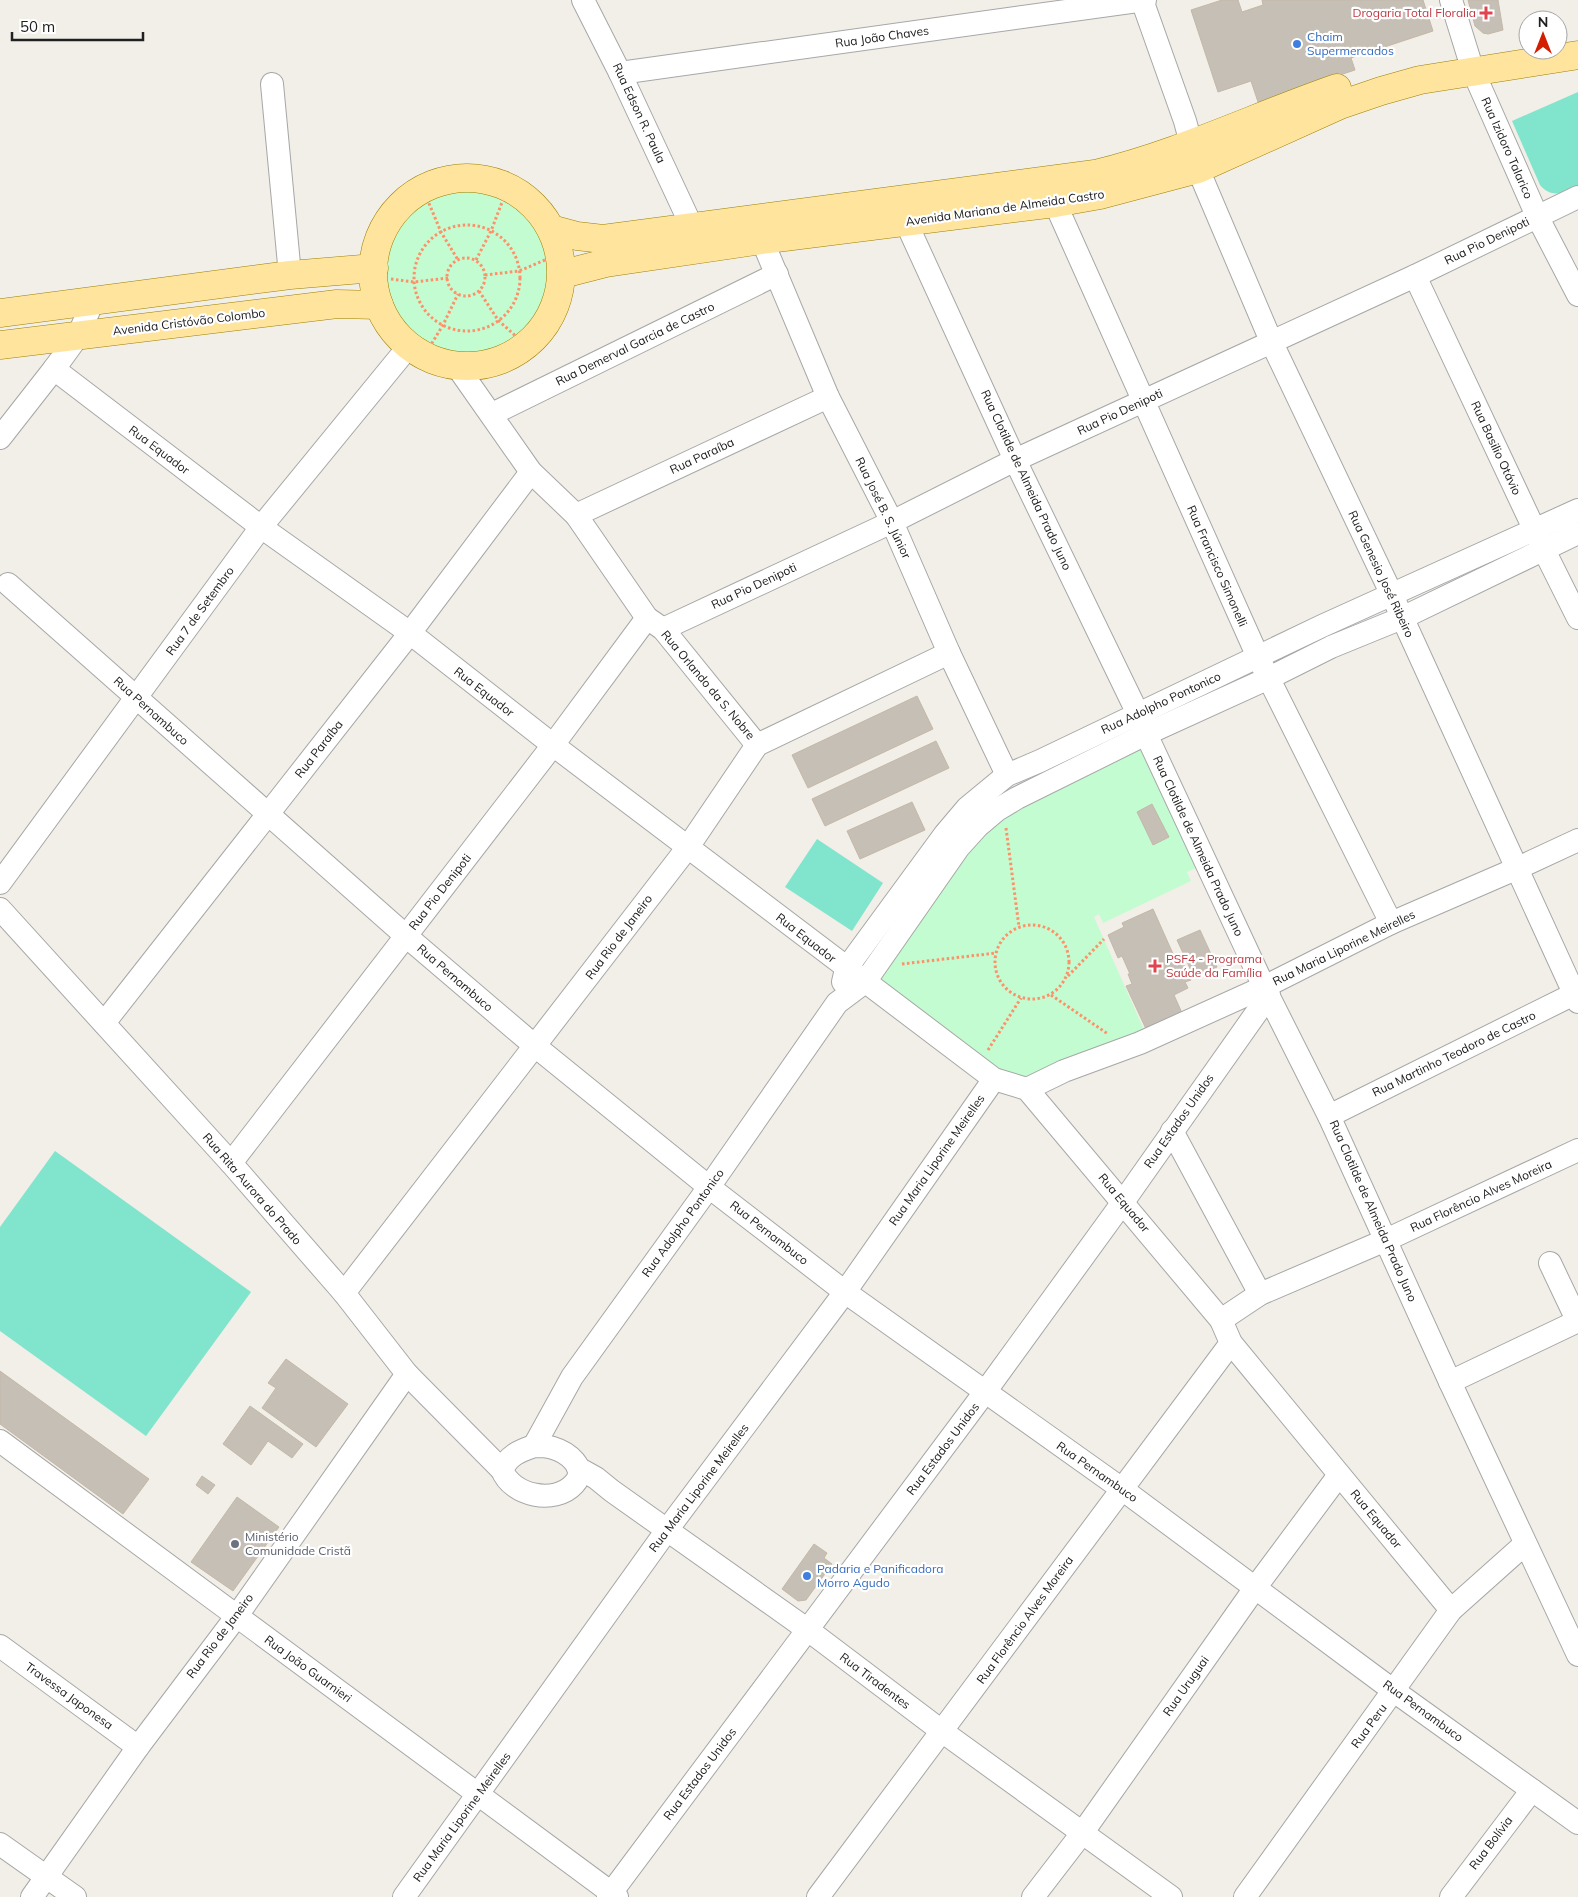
<svg xmlns="http://www.w3.org/2000/svg" width="1578" height="1897" viewBox="0 0 1578 1897" font-family="Mulish,sans-serif">
<style>
.park{fill:#c3fcd0}
.pitch{fill:#81e4cc}
.building{fill:#c6bfb5;stroke:#c4b8a8}
.lines{fill:none;stroke-linecap:round;stroke-linejoin:round}
.minor-casing{stroke:#a7a7a7;stroke-width:24}
.major-casing{stroke:#9d8000;stroke-width:29}
.path{stroke:#ff906a;stroke-width:3;stroke-dasharray:2.5 2.5;stroke-linecap:butt}
.minor{stroke:#fff;stroke-width:22}
.major{stroke:#ffe49e;stroke-width:28}
.health-dot{fill:#e0444e;stroke:#fff;stroke-width:2}
.shop-dot{fill:#3f7fe0;stroke:#fff;stroke-width:2}
.worship-dot{fill:#6b7280;stroke:#fff;stroke-width:2}
.labels{text-anchor:middle;stroke-width:4.5;stroke-linejoin:round;paint-order:stroke}
.health-label{font-size:12px;fill:#be3a42;stroke:#fff;text-anchor:end}
.street-label{font-size:12px;fill:#202020;stroke:#fff}
.shop-label{font-size:12px;fill:#366cbe;stroke:#fff;text-anchor:start}
.worship-label{font-size:12px;fill:#5b616d;stroke:#fff;text-anchor:start}
</style>
<rect width="100%" height="100%" fill="#f1efe7"/>
<g class="park">
<circle cx="467" cy="270" r="88"/>
<path d="M1142 743 1200 866 1187 872 1191 881 1103 923 1099 914 1094 917 1148 1039 1025 1080 1004 1075 871 976 987 826Z"/>
</g>
<g class="pitch">
<path d="M1578 92V186C1564 193 1552 199 1540 185L1512 121Z"/>
<path d="M817 839 883 883 852 931 785 887Z"/>
<path d="M55 1151 251 1292 146 1436 0 1331V1227Z"/>
</g>
<g class="building">
<path d="M1222 0H1238L1242 12 1263 5 1262 0H1423L1433 31 1351 58 1355 70 1258 102 1251 81 1218 92 1191 10Z"/>
<path d="M1498 0 1503 30 1488 34 1483 33 1475 26 1468 0Z"/>
<path d="M917 696 933 729 808 788 792 755Z"/>
<path d="M936 741 949 768 825 826 812 799Z"/>
<path d="M912 802 925 830 860 859 847 831Z"/>
<path d="M1152 804 1169 837 1153 845 1137 812Z"/>
<path d="M1153 909 1174 956 1179 954 1191 980 1185 982 1188 988 1174 995 1182 1013 1146 1029 1126 986 1132 984 1128 974H1130L1122 956 1118 958 1108 935 1124 927 1122 923Z"/>
<path d="M1200 930 1217 967 1194 977 1177 940Z"/>
<path d="M286 1359 348 1404 316 1447 262 1408 276 1388 268 1383Z"/>
<path d="M0 1371 149 1479 123 1514 0 1424Z"/>
<path d="M250 1406 303 1444 292 1458 268 1441 251 1465 223 1444Z"/>
<path d="M202 1476 215 1485 208 1494 196 1485Z"/>
<path d="M237 1497 279 1527 233 1591 191 1562Z"/>
<path d="M814 1544 827 1553 824 1558 832 1564 806 1600 798 1601 782 1589Z"/>
</g>
<g class="lines">
<g class="minor-casing">
<g id="minor">
<path d="M583 0 620 73 692 227"/>
<path d="M1142 0 1185 121 1198 169 1271 341 1392 595 1578 1002"/>
<path d="M1451 0 1473 71 1537 216 1578 295"/>
<path d="M620 73 1145 0"/>
<path d="M272 84 290 275"/>
<path d="M1055 203 1258 657 1391 923"/>
<path d="M899 207 1015 460 1138 714 1146 734 1264 987 1329 1116 1450 1382 1578 1655"/>
<path d="M762 240 828 397 892 522 949 653 1007 775"/>
<path d="M1415 276 1544 550 1578 618"/>
<path d="M456 365 531 472 576 515 647 618 663 629 757 745"/>
<path d="M54 369 261 527 410 633 553 745 994 1079 1027 1089 1221 1320 1231 1343 1451 1610"/>
<path d="M492 414 777 274"/>
<path d="M0 438 54 369 78 336 93 301"/>
<path d="M576 515 828 397"/>
<path d="M8 584 406 936 535 1046 709 1187 845 1292 1122 1489 1394 1691 1578 1823"/>
<path d="M663 629 892 522 1015 460 1415 276 1578 197"/>
<path d="M0 883 261 527 409 346"/>
<path d="M0 909 231 1163 344 1293 407 1374 502 1470"/>
<path d="M843 982 846 969 945 834 967 808 1007 775 1040 761 1322 626 1578 510"/>
<path d="M104 1023 410 633 531 472"/>
<path d="M1027 1089 1064 1071 1140 1043 1264 987 1391 923 1518 868 1578 840"/>
<path d="M1329 1116 1578 992"/>
<path d="M1172 1131 1260 1294"/>
<path d="M231 1163 553 745 647 618"/>
<path d="M1550 1263 1578 1322"/>
<path d="M344 1293 688 847 757 745 949 653"/>
<path d="M1221 1320 1260 1294 1386 1240 1578 1150"/>
<path d="M1450 1382 1578 1321"/>
<path d="M0 1441 617 1897"/>
<path d="M534 1446 572 1377 709 1187 837 1003 865 982 959 847 978 826 997 810 1017 798 1146 734 1269 678 1331 647 1402 618 1578 533"/>
<path d="M534 1446C540 1446 547 1446 553 1448 567 1452 589 1468 574 1484 555 1505 512 1496 502 1470 508 1456 519 1451 534 1446Z"/>
<path d="M578 1468 596 1478 612 1491 808 1630 943 1732 1171 1897"/>
<path d="M0 1646 138 1747"/>
<path d="M0 1844 75 1897"/>
<path d="M32 1897 138 1747 236 1617 407 1374"/>
<path d="M404 1897 667 1530 845 1292 994 1079"/>
<path d="M608 1897 985 1392 1123 1202 1269 995"/>
<path d="M818 1897 1231 1343"/>
<path d="M1033 1897 1083 1832 1255 1588 1339 1475"/>
<path d="M1245 1897 1451 1610 1525 1544"/>
<path d="M1451 1897 1532 1790"/>
</g>
</g>
<g class="major-casing">
<g id="major">
<circle cx="467" cy="272" r="94"/>
<path d="M551 229 577 236 603 239 1095 174C1179 154 1256 116 1337 88"/>
<path d="M563 274 606 263 762 240 1055 203 1100 195 1198 169 1340 105 1381 91 1420 80 1578 55"/>
<path d="M0 313 290 275 374 268"/>
<path d="M0 345 337 304 379 305"/>
</g>
</g>
<g class="path">
<path d="M425 194 441 232 458 260"/>
<circle cx="467" cy="278" r="53"/>
<circle cx="466" cy="277" r="19"/>
<path d="M476 260 491 231 506 192"/>
<path d="M485 275 519 271 545 260"/>
<path d="M391 279 414 282 448 278"/>
<path d="M479 291 498 320 520 340"/>
<path d="M429 348 443 325 458 294"/>
<path d="M1006 828 1019 927"/>
<circle cx="1032" cy="962" r="37"/>
<path d="M902 964 996 953"/>
<path d="M1068 976 1104 939"/>
<path d="M1051 995 1108 1034"/>
<path d="M988 1050 1021 998"/>
</g>
<use href="#minor" class="minor"/>
<use href="#major" class="major"/>
</g>
<g class="health-dot">
<path d="M1483.5 5.5h5v5h5v5h-5v5h-5v-5h-5v-5h5z"/>
<path d="M1152.5 958.5h5v5h5v5h-5v5h-5v-5h-5v-5h5z"/>
</g>
<g class="shop-dot">
<circle cx="1297" cy="44" r="5"/>
<circle cx="807" cy="1576" r="5"/>
</g>
<circle class="worship-dot" cx="235" cy="1544" r="5"/>
<g class="labels">
<g class="health-label">
<text x="1476" y="17">Drogaria Total Floralia</text>
<text x="1166" y="963" text-anchor="start">PSF4 - Programa<tspan x="1166" dy="14">Saúde da Família</tspan></text>
</g>
<g class="street-label">
<text transform="translate(882 37) rotate(-8)" y="4">Rua João Chaves</text>
<text transform="translate(639 113) rotate(65)" y="4">Rua Edson R. Paula</text>
<text transform="translate(1507 148) rotate(66)" y="4">Rua Izidoro Talarico</text>
<text transform="translate(1005 208) rotate(-8)" y="4">Avenida Mariana de Almeida Castro</text>
<text transform="translate(1487 241) rotate(-26)" y="4">Rua Pio Denipoti</text>
<text transform="translate(189 322) rotate(-7)" y="4">Avenida Cristóvão Colombo</text>
<text transform="translate(635 344) rotate(-26)" y="4">Rua Demerval Garcia de Castro</text>
<text transform="translate(1120 412) rotate(-25)" y="4">Rua Pio Denipoti</text>
<text transform="translate(1496 448) rotate(65)" y="4">Rua Basilio Otávio</text>
<text transform="translate(159 450) rotate(37)" y="4">Rua Equador</text>
<text transform="translate(702 456) rotate(-25)" y="4">Rua Paraíba</text>
<text transform="translate(1026 480) rotate(65)" y="4">Rua Clotilde de Almeida Prado Juno</text>
<text transform="translate(883 508) rotate(64)" y="4">Rua José B. S. Júnior</text>
<text transform="translate(1217 566) rotate(66)" y="4">Rua Francisco Simonelli</text>
<text transform="translate(1381 574) rotate(65)" y="4">Rua Genesio José Ribeiro</text>
<text transform="translate(754 586) rotate(-25)" y="4">Rua Pio Denipoti</text>
<text transform="translate(200 611) rotate(-54)" y="4">Rua 7 de Setembro</text>
<text transform="translate(708 685) rotate(50)" y="4">Rua Orlando da S. Nobre</text>
<text transform="translate(484 692) rotate(38)" y="4">Rua Equador</text>
<text transform="translate(1161 703) rotate(-25)" y="4">Rua Adolpho Pontonico</text>
<text transform="translate(151 711) rotate(42)" y="4">Rua Pernambuco</text>
<text transform="translate(319 749) rotate(-52)" y="4">Rua Paraíba</text>
<text transform="translate(1198 846) rotate(65)" y="4">Rua Clotilde de Almeida Prado Juno</text>
<text transform="translate(440 892) rotate(-52)" y="4">Rua Pio Denipoti</text>
<text transform="translate(619 937) rotate(-53)" y="4">Rua Rio de Janeiro</text>
<text transform="translate(806 938) rotate(38)" y="4">Rua Equador</text>
<text transform="translate(1344 948) rotate(-26)" y="4">Rua Maria Liporine Meirelles</text>
<text transform="translate(455 978) rotate(41)" y="4">Rua Pernambuco</text>
<text transform="translate(1454 1054) rotate(-26)" y="4">Rua Martinho Teodoro de Castro</text>
<text transform="translate(1179 1121) rotate(-55)" y="4">Rua Estados Unidos</text>
<text transform="translate(937 1160) rotate(-55)" y="4">Rua Maria Liporine Meirelles</text>
<text transform="translate(252 1189) rotate(49)" y="4">Rua Rita Aurora do Prado</text>
<text transform="translate(1481 1196) rotate(-25)" y="4">Rua Florêncio Alves Moreira</text>
<text transform="translate(1124 1203) rotate(50)" y="4">Rua Equador</text>
<text transform="translate(1373 1211) rotate(66)" y="4">Rua Clotilde de Almeida Prado Juno</text>
<text transform="translate(683 1223) rotate(-54)" y="4">Rua Adolpho Pontonico</text>
<text transform="translate(769 1233) rotate(38)" y="4">Rua Pernambuco</text>
<text transform="translate(943 1449) rotate(-53)" y="4">Rua Estados Unidos</text>
<text transform="translate(1097 1472) rotate(35)" y="4">Rua Pernambuco</text>
<text transform="translate(699 1488) rotate(-53)" y="4">Rua Maria Liporine Meirelles</text>
<text transform="translate(1376 1519) rotate(50)" y="4">Rua Equador</text>
<text transform="translate(1025 1620) rotate(-54)" y="4">Rua Florêncio Alves Moreira</text>
<text transform="translate(220 1636) rotate(-53)" y="4">Rua Rio de Janeiro</text>
<text transform="translate(308 1669) rotate(36)" y="4">Rua João Guarnieri</text>
<text transform="translate(875 1681) rotate(37)" y="4">Rua Tiradentes</text>
<text transform="translate(1186 1686) rotate(-55)" y="4">Rua Uruguai</text>
<text transform="translate(69 1696) rotate(36)" y="4">Travessa Japonesa</text>
<text transform="translate(1423 1711) rotate(36)" y="4">Rua Pernambuco</text>
<text transform="translate(1369 1726) rotate(-54)" y="4">Rua Peru</text>
<text transform="translate(700 1774) rotate(-53)" y="4">Rua Estados Unidos</text>
<text transform="translate(462 1817) rotate(-54)" y="4">Rua Maria Liporine Meirelles</text>
<text transform="translate(1491 1843) rotate(-53)" y="4">Rua Bolívia</text>
</g>
<g class="shop-label">
<text x="1307" y="41">Chaim<tspan x="1307" dy="14">Supermercados</tspan></text>
<text x="817" y="1573">Padaria e Panificadora<tspan x="817" dy="14">Morro Agudo</tspan></text>
</g>
<g class="worship-label">
<text x="245" y="1541">Ministério<tspan x="245" dy="14">Comunidade Cristã</tspan></text>
</g>
</g>
<g transform="translate(1543 35)"><circle r="24" fill="#ffffff" stroke="#a6a6a6"/>
<path d="M0-4L9 19L0 12L-9 19Z" fill="#d11f00"/>
<text y="-8" font-size="14" font-weight="bold" text-anchor="middle" fill="#202020">N</text>
</g>
<path d="M12 32v8h131v-8" fill="none" stroke="#202020" stroke-width="2.5"/>
<text x="20" y="32" font-size="15" fill="#202020" stroke="#ffffff" stroke-width="4" paint-order="stroke">50 m</text>
</svg>
